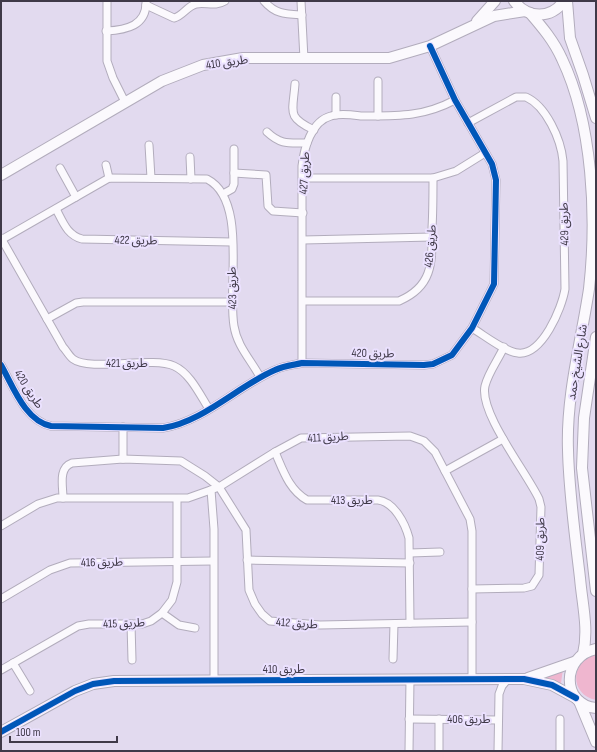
<svg xmlns="http://www.w3.org/2000/svg" width="597" height="752" viewBox="0 0 597 752" font-family="'Sofia Sans Condensed','Noto Sans Arabic',sans-serif">
<style>
.green{fill:#efb6cf}
.lines{fill:none;stroke-linecap:round;stroke-linejoin:round}
.street-casing{stroke:#b2acbc;stroke-width:9}
.secondary-casing{stroke:#b2acbc;stroke-width:12}
.street{stroke:#fbf9fd;stroke-width:7}
.secondary{stroke:#fbf9fd;stroke-width:10}
.cycleway-casing{stroke:#ebe1ff;stroke-width:8}
.cycleway{stroke:#0057b8;stroke-width:6}
.labels{text-anchor:middle;stroke-width:4;stroke-linejoin:round;paint-order:stroke}
.street-label{font-size:12px;fill:#3f3948;stroke:#ebe1ff}
</style>
<rect width="100%" height="100%" fill="#e2daef"/>
<g class="green">
<path d="M596 655V700C569 695 570 660 596 655Z"/>
<path d="M563 669 561 683 542 677Z"/>
</g>
<g class="lines">
<g class="street-casing">
<g id="street">
<path d="M107 1V61L113 78 125 102"/>
<path d="M264 1C275 14 285 14 302 15"/>
<path d="M301 1 304 59"/>
<path d="M146 5 174 18C183 16 187 6 196 4 206 2 215 7 225 1"/>
<path d="M106 31C126 30 147 26 146 1"/>
<path d="M295 84C293 112 286 117 314 130"/>
<path d="M336 97V115"/>
<path d="M378 116V81"/>
<path d="M468 123 516 97H526C546 106 561 139 563 161L565 289C562 308 542 356 518 353 505 352 484 335 472 328"/>
<path d="M267 132C281 145 288 143 307 143"/>
<path d="M149 145 151 178"/>
<path d="M190 157 191 179"/>
<path d="M106 165 109 178"/>
<path d="M60 168 76 197"/>
<path d="M234 173 266 175 268 206 273 211 303 213"/>
<path d="M303 178H433L456 171 485 153"/>
<path d="M223 194 232 189 234 184V149"/>
<path d="M56 209C63 222 67 235 82 239L232 242"/>
<path d="M1 238 63 347C66 350 69 356 73 359 90 372 152 356 174 366 190 373 200 395 209 409"/>
<path d="M1 240 109 178 207 179C248 200 227 287 234 326 237 346 251 360 260 377"/>
<path d="M303 240 432 237"/>
<path d="M303 301H399C434 286 432 261 432 228 433 211 433 194 433 178"/>
<path d="M47 319 76 303 83 302H232"/>
<path d="M302 363V166C304 149 311 121 331 116 340 113 353 115 362 116 398 116 423 117 455 100"/>
<path d="M1 365C13 386 25 421 51 426L163 428C203 422 238 386 275 370 283 366 293 365 302 363L424 365 433 364 452 355 472 328 494 284 496 180 492 164 455 100 430 46"/>
<path d="M123 427V459"/>
<path d="M275 452C283 470 289 490 307 500H378C394 502 405 523 409 538L410 623"/>
<path d="M445 471 503 439"/>
<path d="M211 490 214 529V680"/>
<path d="M63 498C63 486 58 468 72 463L123 459 181 461 205 476 219 487 246 530 249 590 255 604 262 614 270 621 320 625 472 622"/>
<path d="M1 526 38 504 57 498H188L219 487 275 452 301 438 410 436 424 441 435 452 470 519 472 531V679"/>
<path d="M410 553 440 552"/>
<path d="M247 560 410 563"/>
<path d="M472 589 524 588 532 586 539 575 541 507 539 499C527 473 479 413 485 386 488 373 498 360 504 347"/>
<path d="M1 599 50 570 70 563 213 561"/>
<path d="M162 613 179 625 195 628"/>
<path d="M131 624 132 660"/>
<path d="M393 659 394 624"/>
<path d="M13 663 30 691"/>
<path d="M1 670 78 626 89 624H142L151 621 162 613 172 600 177 582V499"/>
<path d="M409 719 498 720"/>
<path d="M409 751 410 679"/>
<path d="M439 751V719"/>
<path d="M498 751 499 694 502 686 507 680"/>
<path d="M560 751V719"/>
</g>
</g>
<g class="secondary-casing">
<g id="secondary">
<path d="M514 1C528 19 551 19 564 1"/>
<path d="M567 1 570 38 583 75 596 118"/>
<path d="M530 13C542 27 554 41 562 59 593 124 597 218 589 289 581 342 566 396 568 450 569 493 575 535 580 578 582 603 589 629 583 654"/>
<path d="M477 21 495 1"/>
<path d="M1 175 162 81 203 65 243 58H389L430 46 494 16 525 11"/>
<path d="M596 337 584 418 582 468 596 591"/>
<path d="M596 649C561 656 561 705 596 708"/>
<path d="M528 678 574 662"/>
<path d="M579 701 596 742"/>
<path d="M1 732 75 691 93 684 114 681 524 679 552 685 576 698"/>
</g>
</g>
<use href="#street" class="street"/>
<use href="#secondary" class="secondary"/>
<g class="cycleway-casing">
<g id="cycleway">
<path d="M1 365C13 386 25 421 51 426L163 428C203 422 238 386 275 370 283 366 293 365 302 363L424 365 433 364 452 355 472 328 494 284 496 180 492 164 455 100 430 46"/>
<path d="M1 732 75 691 93 684 114 681 524 679 552 685 576 698"/>
</g>
</g>
<use href="#cycleway" class="cycleway"/>
</g>
<g class="labels">
<g class="street-label">
<text transform="translate(227 62) rotate(-8)" y="4">طريق 410</text>
<text transform="translate(304 173) rotate(-87)" y="4">طريق 427</text>
<text transform="translate(564 224) rotate(-91)" y="4">طريق 429</text>
<text transform="translate(136 240) rotate(1)" y="4">طريق 422</text>
<text transform="translate(430 246) rotate(-85)" y="4">طريق 426</text>
<text transform="translate(232 288) rotate(-91)" y="4">طريق 423</text>
<text transform="translate(373 353) rotate(1)" y="4">طريق 420</text>
<text transform="translate(577 362) rotate(-81)" y="4">شارع الشيخ حمد</text>
<text x="127" y="367">طريق 421</text>
<text transform="translate(29 389) rotate(57)" y="4">طريق 420</text>
<text transform="translate(328 437) rotate(-3)" y="4">طريق 411</text>
<text x="352" y="504">طريق 413</text>
<text transform="translate(540 539) rotate(-89)" y="4">طريق 409</text>
<text transform="translate(102 562) rotate(-1)" y="4">طريق 416</text>
<text transform="translate(124 623) rotate(-2)" y="4">طريق 415</text>
<text transform="translate(297 623) rotate(4)" y="4">طريق 412</text>
<text x="284" y="673">طريق 410</text>
<text x="469" y="723">طريق 406</text>
</g>
</g>
<rect width="597" height="752" fill="none" stroke="#3f3948" stroke-width="4"/>
<path d="M10 736v6h107v-6" fill="none" stroke="#3f3948" stroke-width="2"/>
<text x="16" y="736" font-size="12" fill="#3f3948" stroke="#ebe1ff" stroke-width="3" paint-order="stroke">100 m</text>
</svg>
